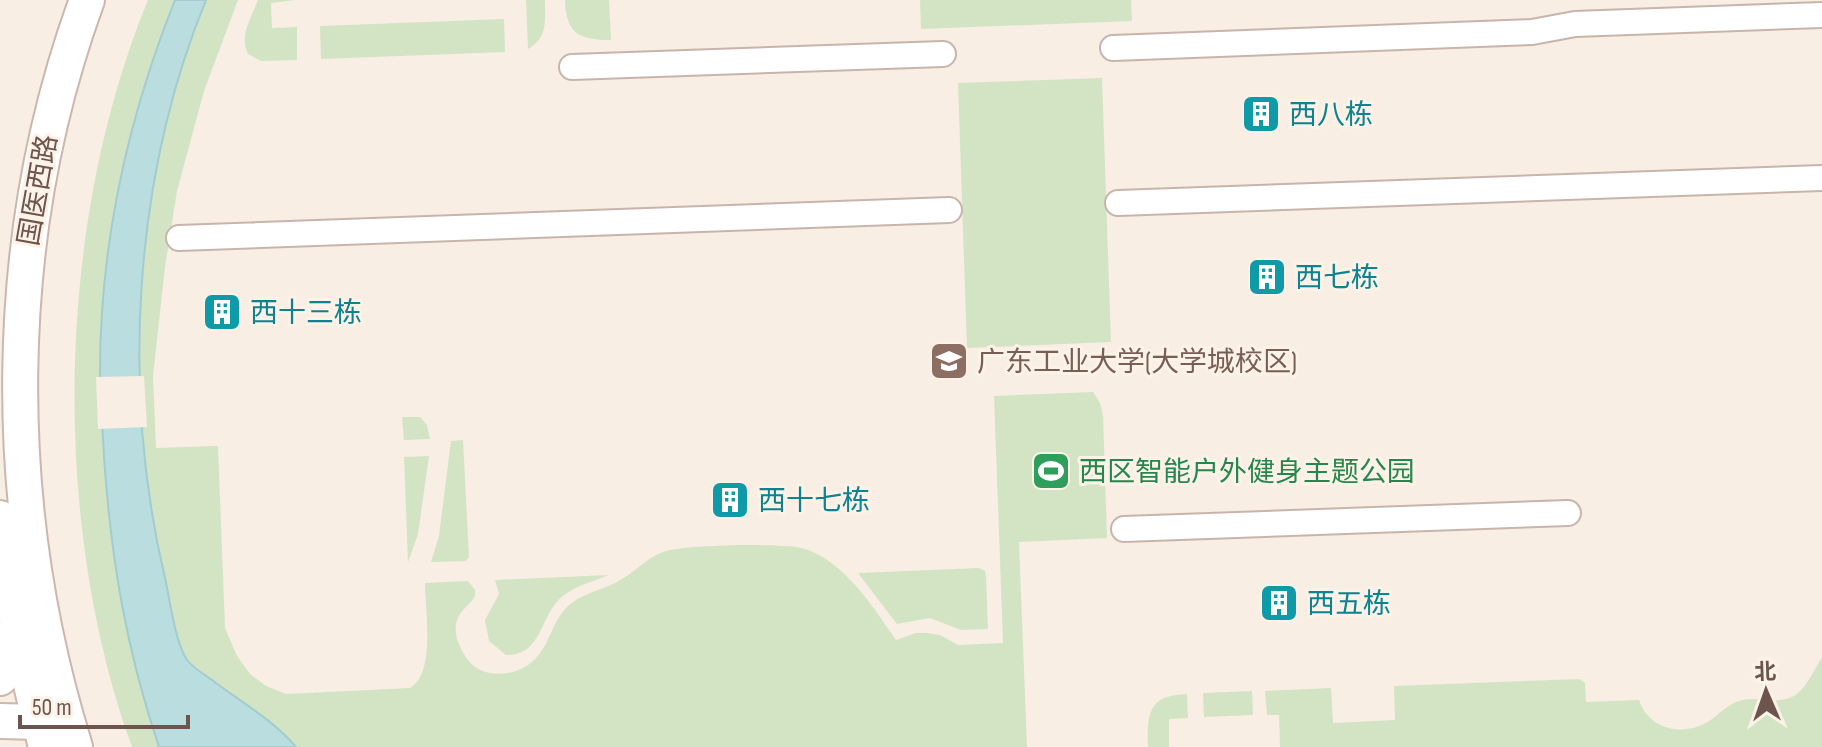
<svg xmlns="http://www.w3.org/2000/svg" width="1822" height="747" viewBox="0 0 1822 747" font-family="'Sofia Sans Condensed','Noto Sans SC',sans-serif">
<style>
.green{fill:#d3e4c4}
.water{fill:#badddf;stroke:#a2cccf;stroke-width:2}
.pier{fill:#f8eee3}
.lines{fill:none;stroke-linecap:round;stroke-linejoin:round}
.street-casing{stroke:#c7b5ac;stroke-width:28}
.secondary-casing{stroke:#ccb7ac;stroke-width:38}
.street{stroke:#fff;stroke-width:24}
.secondary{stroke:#fff;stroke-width:34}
.labels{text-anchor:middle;stroke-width:6;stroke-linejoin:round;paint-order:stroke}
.culture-label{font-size:28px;fill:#0d838f;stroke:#fcf2e8;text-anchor:start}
.street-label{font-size:28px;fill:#6d554d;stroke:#fcf2e8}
.education-label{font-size:28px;fill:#785e54;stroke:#fcf2e8;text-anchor:start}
.leisure-label{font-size:28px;fill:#27864d;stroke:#fcf2e8;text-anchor:start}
</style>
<rect width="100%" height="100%" fill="#f8eee3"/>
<g class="green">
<path d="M148 0H175C128 118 100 245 100 372 99 400 103 428 104 457 111 559 126 649 159 747H132C50 520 56 224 148 0Z"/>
<path d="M206 0H238L204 91 177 191 165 267 153 376 156 448 218 446 225 628 237 656 250 674 266 686 286 694 410 688C436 673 425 610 425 583L468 581 475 590V596C471 603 464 608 460 614 450 629 459 648 468 660 481 678 511 677 528 665 551 650 550 618 573 602 588 591 607 589 622 579 636 571 648 557 663 552 683 545 760 544 784 546 797 546 808 549 819 555 852 573 875 610 896 640L916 633H927L940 635 958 645 1003 643 994 396 1093 392 1100 403 1103 415 1107 538 1019 542 1027 747H296L274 725 191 664C173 644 171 604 165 578 121 391 133 178 206 0Z"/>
<path d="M258 0H296L271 3 272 28 297 27V60L261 61 248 54C239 36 251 18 258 0Z"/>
<path d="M526 0H545C545 20 548 38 528 49Z"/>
<path d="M565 0H609L611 40C579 40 566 34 565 0Z"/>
<path d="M920 0H1131L1132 21 921 29Z"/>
<path d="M504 19 505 52 321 59 320 26Z"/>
<path d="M1102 78 1111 342 967 348 958 83Z"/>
<path d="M402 417H420L427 425 430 439 404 440Z"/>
<path d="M463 440 469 557 466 561 431 562 439 536 451 441Z"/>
<path d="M429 456 418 534 408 562 404 457Z"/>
<path d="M979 568 985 571 986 576 988 629 961 630 930 618 897 624 858 573Z"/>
<path d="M609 575C594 581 575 586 563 596 539 615 543 656 506 655L489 641 485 620 499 594 495 580Z"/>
<path d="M1822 658V747H1280L1279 715H1267L1265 691 1331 688 1333 723 1395 720 1394 686 1579 679 1585 683 1586 702 1639 700C1648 728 1680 737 1706 723 1718 716 1728 703 1742 700 1761 696 1780 706 1797 694 1808 685 1814 669 1822 658Z"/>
<path d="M1252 691 1253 715 1204 717 1203 693Z"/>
<path d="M1187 694 1188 718 1169 719V747H1148C1147 714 1148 695 1187 694Z"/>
</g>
<path class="water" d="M175 0H206C133 178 121 392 165 578 170 600 175 642 187 660 194 669 207 676 216 683 243 703 274 721 296 747H159C126 649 111 559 104 457 103 428 99 400 100 372 100 245 128 118 175 0Z"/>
<path class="pier" d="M144 376 147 427 98 429 96 377Z"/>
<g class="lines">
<g class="street-casing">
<g id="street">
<path d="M1113 48 1532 32 1575 24 1822 15"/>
<path d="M572 67 943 54"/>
<path d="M1118 203 1822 178"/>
<path d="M179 238 949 210"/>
<path d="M1124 529 1568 513"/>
</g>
</g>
<g class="secondary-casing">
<g id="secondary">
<path d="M0 518 21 643 46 747"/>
<path d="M0 678 11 657 16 629"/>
<path d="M0 721 39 722 61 718"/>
<path d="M75 747C0 506 0 238 87 0"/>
</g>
</g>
<use href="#street" class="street"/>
<use href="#secondary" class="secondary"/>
</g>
<defs>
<g id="building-square" transform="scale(2)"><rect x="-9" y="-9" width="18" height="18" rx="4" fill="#0f9aa8" stroke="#fcf2e8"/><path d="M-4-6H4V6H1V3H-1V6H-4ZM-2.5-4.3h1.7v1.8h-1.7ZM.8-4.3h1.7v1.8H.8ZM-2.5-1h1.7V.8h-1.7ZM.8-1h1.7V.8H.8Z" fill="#fff"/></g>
<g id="university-square" transform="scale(2)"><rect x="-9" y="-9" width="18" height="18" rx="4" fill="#8d6e63" stroke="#fcf2e8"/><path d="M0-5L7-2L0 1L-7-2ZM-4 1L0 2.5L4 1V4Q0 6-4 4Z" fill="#fff"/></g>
<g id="stadium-square" transform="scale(2)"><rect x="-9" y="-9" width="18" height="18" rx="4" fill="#2e9e5b" stroke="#fcf2e8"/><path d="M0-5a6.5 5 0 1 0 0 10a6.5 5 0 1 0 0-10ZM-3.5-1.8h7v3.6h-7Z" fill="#fff"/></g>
</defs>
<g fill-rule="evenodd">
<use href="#building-square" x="1261" y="114"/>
<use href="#building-square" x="1267" y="277"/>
<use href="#building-square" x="222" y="312"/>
<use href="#university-square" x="949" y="361"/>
<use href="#stadium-square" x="1051" y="471"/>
<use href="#building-square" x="730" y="500"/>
<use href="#building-square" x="1279" y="603"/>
</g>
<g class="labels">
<g class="culture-label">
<text x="1289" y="124">西八栋</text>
<text x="1295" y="287">西七栋</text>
<text x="250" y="322">西十三栋</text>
<text x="758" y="510">西十七栋</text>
<text x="1307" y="613">西五栋</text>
</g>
<g class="street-label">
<text transform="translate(37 190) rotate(-80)" y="10">国医西路</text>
</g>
<g class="education-label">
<text x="977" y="371">广东工业大学(大学城校区)</text>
</g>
<g class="leisure-label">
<text x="1079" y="481">西区智能户外健身主题公园</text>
</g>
</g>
<g transform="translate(1766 691) rotate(358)" stroke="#fcf2e8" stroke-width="6" paint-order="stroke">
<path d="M0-6L14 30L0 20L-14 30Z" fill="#6d554d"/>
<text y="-12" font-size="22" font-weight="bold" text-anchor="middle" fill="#6d554d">北</text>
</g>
<path d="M20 715v12h168v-12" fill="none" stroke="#6d554d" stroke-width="4"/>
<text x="32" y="715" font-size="24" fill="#6d554d" stroke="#fcf2e8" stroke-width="6" paint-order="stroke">50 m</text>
</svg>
